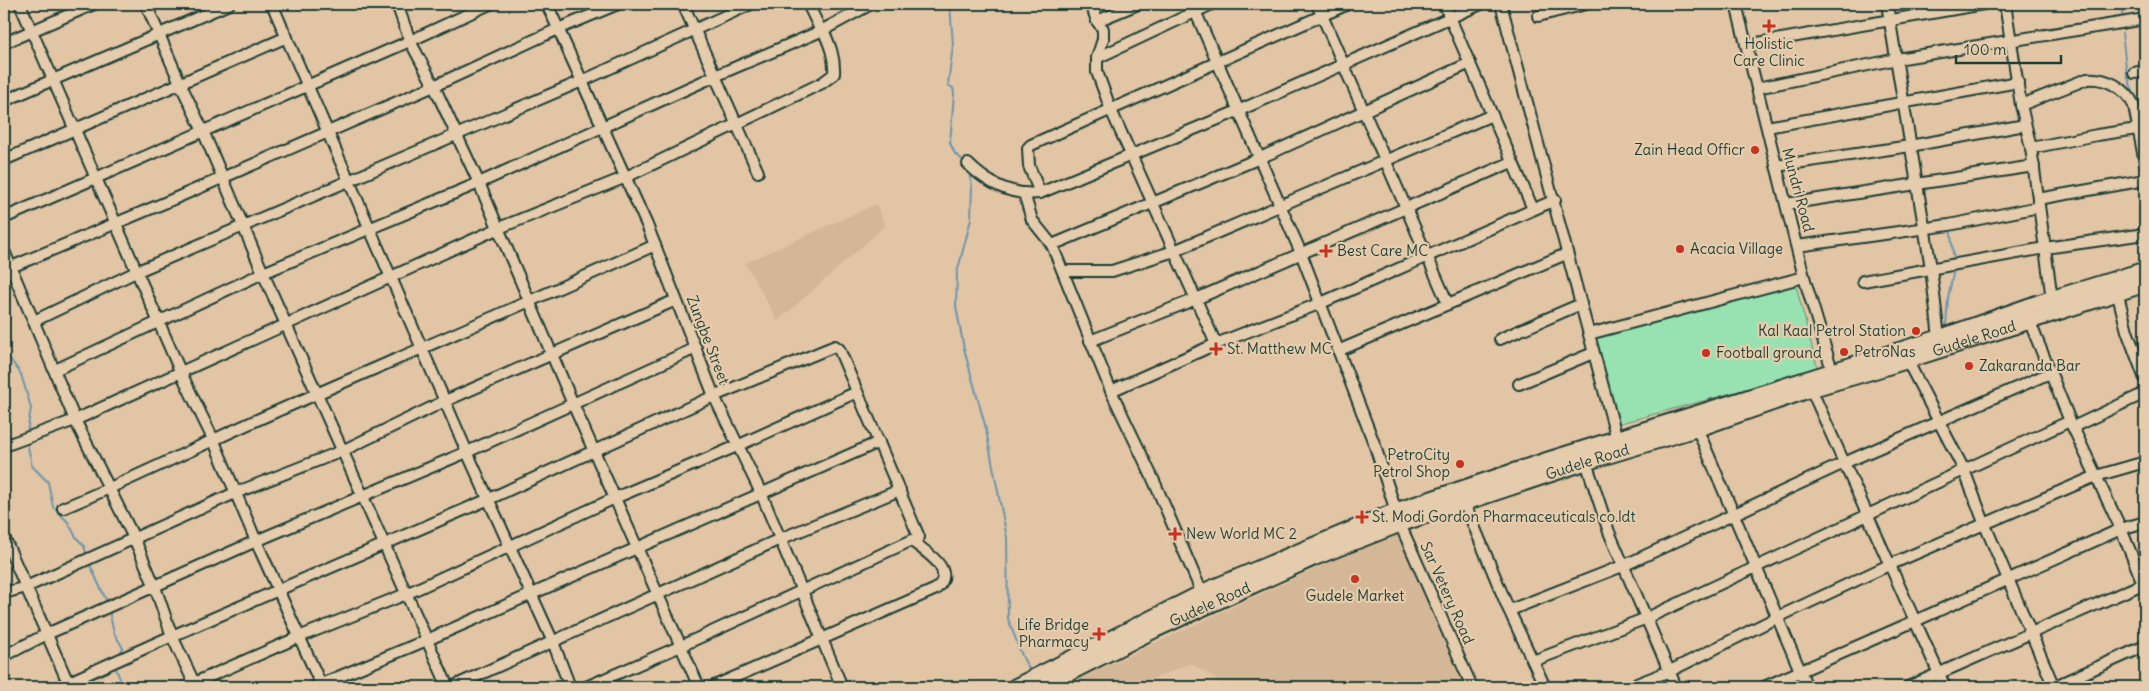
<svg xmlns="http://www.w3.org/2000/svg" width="2149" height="691" viewBox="0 0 2149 691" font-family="Delius,sans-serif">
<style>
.built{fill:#d4b797}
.green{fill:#98e1b1;stroke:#5c8f72}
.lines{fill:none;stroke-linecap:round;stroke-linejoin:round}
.stream{stroke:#6c95ac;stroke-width:2}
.minor-casing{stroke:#1f3d34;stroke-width:14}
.highway-casing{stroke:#1f3d34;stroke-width:19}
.minor{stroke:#e4ccad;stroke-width:10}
.highway{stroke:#e4ccad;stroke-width:15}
.poi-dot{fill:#c8321e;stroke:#e4ccad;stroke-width:2}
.labels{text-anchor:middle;stroke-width:4.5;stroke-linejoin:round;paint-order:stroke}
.poi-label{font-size:15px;fill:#1f3d34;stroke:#e4ccad;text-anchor:start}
.street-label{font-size:15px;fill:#1f3d34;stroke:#e4ccad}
</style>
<rect width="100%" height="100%" fill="#e1c5a5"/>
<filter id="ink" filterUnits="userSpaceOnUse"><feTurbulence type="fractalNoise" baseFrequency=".02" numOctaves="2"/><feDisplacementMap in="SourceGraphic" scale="10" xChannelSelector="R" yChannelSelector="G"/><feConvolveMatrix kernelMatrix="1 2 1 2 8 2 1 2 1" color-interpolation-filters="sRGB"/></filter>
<g filter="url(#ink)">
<g class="built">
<path d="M876 204 885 226 778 321 745 263Z"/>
<path d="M1396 531 1463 687H1228L1191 663 1134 687H1061Z"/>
</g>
<path class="green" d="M1795 282 1818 370 1617 424 1593 335Z"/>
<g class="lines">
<g class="stream">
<path d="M950 4 953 45 948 85 953 88 954 94 950 143 955 154 964 161"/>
<path d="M2121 4 2123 19"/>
<path d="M2122 33 2127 75 2135 97"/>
<path d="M968 170 972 185 971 219 957 273 956 306 964 349 985 425 1007 538 1008 619 1023 658 1031 672"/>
<path d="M1950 227 1954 260"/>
<path d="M1946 326 1948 298 1954 269"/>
<path d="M4 351 21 374 31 408 27 433"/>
<path d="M27 442 32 466 48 482 53 507 68 522 76 537 84 546 87 556"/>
<path d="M89 563 108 604"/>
<path d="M4 574 10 588"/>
<path d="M109 611 114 633 123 648 118 656"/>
<path d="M115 666 123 687"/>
</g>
<g class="minor-casing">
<g id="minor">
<path d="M20 4 181 373 213 439 256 541 322 687"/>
<path d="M146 4 180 83 203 131 263 273 448 687"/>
<path d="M272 4 467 452 553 642 570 687"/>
<path d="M397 4 410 41 434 86 479 183 573 404 699 687"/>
<path d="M547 4 647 225 714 396 761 493 842 687"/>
<path d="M683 4 758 172"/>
<path d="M808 4 821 31"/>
<path d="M1091 4 1097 21 1103 29V39L1097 58V72L1111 110 1216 344"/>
<path d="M1192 4 1301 253 1375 446 1400 524 1472 687"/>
<path d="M1317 4 1448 304"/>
<path d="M1444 4 1533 209"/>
<path d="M1501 4C1540 149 1577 294 1617 439"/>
<path d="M1736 4 1804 277 1834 377"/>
<path d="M1887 4 1931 268 1939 338"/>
<path d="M2005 4 2021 105 2031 148 2052 299"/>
<path d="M1538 16 1586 4"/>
<path d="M1097 21 1138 4"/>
<path d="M4 43 94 4"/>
<path d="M1746 45 1984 4"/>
<path d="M1097 58 1212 4"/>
<path d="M2134 73 2145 71"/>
<path d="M1757 88 1897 59 2145 19"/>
<path d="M4 101 229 4"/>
<path d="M2021 105 2087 79C2105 77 2127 88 2134 106L2145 163"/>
<path d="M1767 127 2018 82"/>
<path d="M2031 148 2097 135 2144 128"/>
<path d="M4 160 287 37"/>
<path d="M968 164C987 183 1012 196 1040 193L1240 110 1481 4"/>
<path d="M1776 166 1910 146 2025 125"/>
<path d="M1024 193 1032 220 1052 245 1111 391 1154 481 1202 593"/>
<path d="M1040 193 1029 166 1028 148 1031 145 1348 4"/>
<path d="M2038 199 2145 180"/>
<path d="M1786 204 2034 166"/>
<path d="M4 218 410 41 490 4"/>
<path d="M1052 245 1260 158 1470 63"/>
<path d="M1797 246 1949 225 2039 207"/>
<path d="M4 251 75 420 134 538 155 587 172 636 196 687"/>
<path d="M4 270 169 201 434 86 558 29 618 4"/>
<path d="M1063 271H1112L1174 251 1492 115"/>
<path d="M1863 281 2045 248 2145 234"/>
<path d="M2116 287 2127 331 2145 379"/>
<path d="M2029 320 2070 421 2121 529 2145 588"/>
<path d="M34 321 138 271 582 81 751 4"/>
<path d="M1589 334 1804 277"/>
<path d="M1500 339 1581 304"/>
<path d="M1090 341 1196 299 1512 162"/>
<path d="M1340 350 1566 254"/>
<path d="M1907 360 1964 470 2070 421"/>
<path d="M55 370 263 273 479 183 715 76 821 31 871 4"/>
<path d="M1519 384 1593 353"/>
<path d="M1111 391 1216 344 1321 303 1555 200"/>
<path d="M2073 427 2145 393"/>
<path d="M1697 428 1807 687"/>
<path d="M4 446 75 420 499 228 626 177 822 83 834 74C835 58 830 45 823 30"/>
<path d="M1586 462 1609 532 1676 687"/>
<path d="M1464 502 1508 608 1545 687"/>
<path d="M63 508C132 480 198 446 266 416 396 359 526 304 655 245"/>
<path d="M4 537 70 687"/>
<path d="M4 593 26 587 235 493 342 451 445 401 676 300"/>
<path d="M1510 610 1625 565 1844 463 2050 373"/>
<path d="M4 656 47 634 256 541 467 452 696 348"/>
<path d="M1533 661 1647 618 1964 470 1985 525 2054 687"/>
<path d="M58 687 172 636 489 499 714 396 835 346 839 349 919 537 681 646 586 687"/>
<path d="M185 687 299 637 406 594 615 498 737 446 857 392"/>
<path d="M314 687 427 640 879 442"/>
<path d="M452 687 780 539 900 490"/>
<path d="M712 687 936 589C957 570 927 553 912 541"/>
<path d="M1629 687 1670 671 1778 617 1889 565 2096 476 2145 462"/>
<path d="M1764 687 1915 621 1811 389"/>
<path d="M1908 687 2145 583"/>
<path d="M1945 687 1915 621 2121 529 2145 522"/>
<path d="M2053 687 2145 646"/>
</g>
</g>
<g class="highway-casing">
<g id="highway">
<path d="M1015 687 1210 589 1396 511 1548 460 1939 338 2038 303 2145 270"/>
<path id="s1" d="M1041 687 1156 629 1313 558 1400 524 1586 462 1702 427 1811 389 1880 369 2145 284"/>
</g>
</g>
<use href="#minor" class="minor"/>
<use href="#highway" class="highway"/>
</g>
</g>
<g class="poi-dot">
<path d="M1766.5 18.5h5v5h5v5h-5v5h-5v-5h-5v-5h5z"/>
<circle cx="1755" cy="150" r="5"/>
<circle cx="1680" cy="249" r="5"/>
<path d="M1323.5 243.5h5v5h5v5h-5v5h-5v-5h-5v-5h5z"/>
<circle cx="1916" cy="331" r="5"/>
<path d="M1213.5 341.5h5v5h5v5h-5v5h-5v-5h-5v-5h5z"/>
<circle cx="1844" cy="352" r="5"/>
<circle cx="1706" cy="353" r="5"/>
<circle cx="1969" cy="366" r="5"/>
<circle cx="1460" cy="464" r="5"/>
<path d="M1359.5 509.5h5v5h5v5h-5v5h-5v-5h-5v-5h5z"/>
<path d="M1172.5 526.5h5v5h5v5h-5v5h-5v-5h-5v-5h5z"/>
<circle cx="1355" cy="579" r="5"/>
<path d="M1096.5 626.5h5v5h5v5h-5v5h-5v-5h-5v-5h5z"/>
</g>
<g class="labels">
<g class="poi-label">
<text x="1769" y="49" text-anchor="middle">Holistic<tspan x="1769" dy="17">Care Clinic</tspan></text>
<text x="1745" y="155" text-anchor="end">Zain Head Officr</text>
<text x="1690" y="254">Acacia Village</text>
<text x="1337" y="256">Best Care MC</text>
<text x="1906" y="336" text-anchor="end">Kal Kaal Petrol Station</text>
<text x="1227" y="354">St. Matthew MC</text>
<text x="1854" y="357">PetroNas</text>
<text x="1716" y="358">Football ground</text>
<text x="1979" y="371">Zakaranda Bar</text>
<text x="1450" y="460" text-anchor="end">PetroCity<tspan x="1450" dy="17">Petrol Shop</tspan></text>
<text x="1372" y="522">St. Modi Gordon Pharmaceuticals co.ldt</text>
<text x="1186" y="539">New World MC 2</text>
<text x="1355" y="601" text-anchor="middle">Gudele Market</text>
<text x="1089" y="630" text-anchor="end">Life Bridge<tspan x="1089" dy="17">Pharmacy</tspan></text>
</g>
<g class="street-label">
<text transform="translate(1798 190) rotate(75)" y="5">Mundri Road</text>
<text dy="5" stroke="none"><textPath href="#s1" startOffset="998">Gudele Road</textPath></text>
<text transform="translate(708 340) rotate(69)" y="5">Zungbe Street</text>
<text dy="5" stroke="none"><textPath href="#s1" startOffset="592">Gudele Road</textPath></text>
<text transform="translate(1447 593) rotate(66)" y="5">Sar Vetery Road</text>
<text dy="5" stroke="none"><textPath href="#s1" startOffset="188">Gudele Road</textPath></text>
</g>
</g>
<rect width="2149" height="691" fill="none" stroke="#e4ccad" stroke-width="20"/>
<rect x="10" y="10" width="2129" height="671" fill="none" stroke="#1f3d34" stroke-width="2" filter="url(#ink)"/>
<path d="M1956 55v8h105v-8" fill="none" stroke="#1f3d34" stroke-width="2.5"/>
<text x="1964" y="55" font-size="15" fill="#1f3d34" stroke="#e4ccad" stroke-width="4" paint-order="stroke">100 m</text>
</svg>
